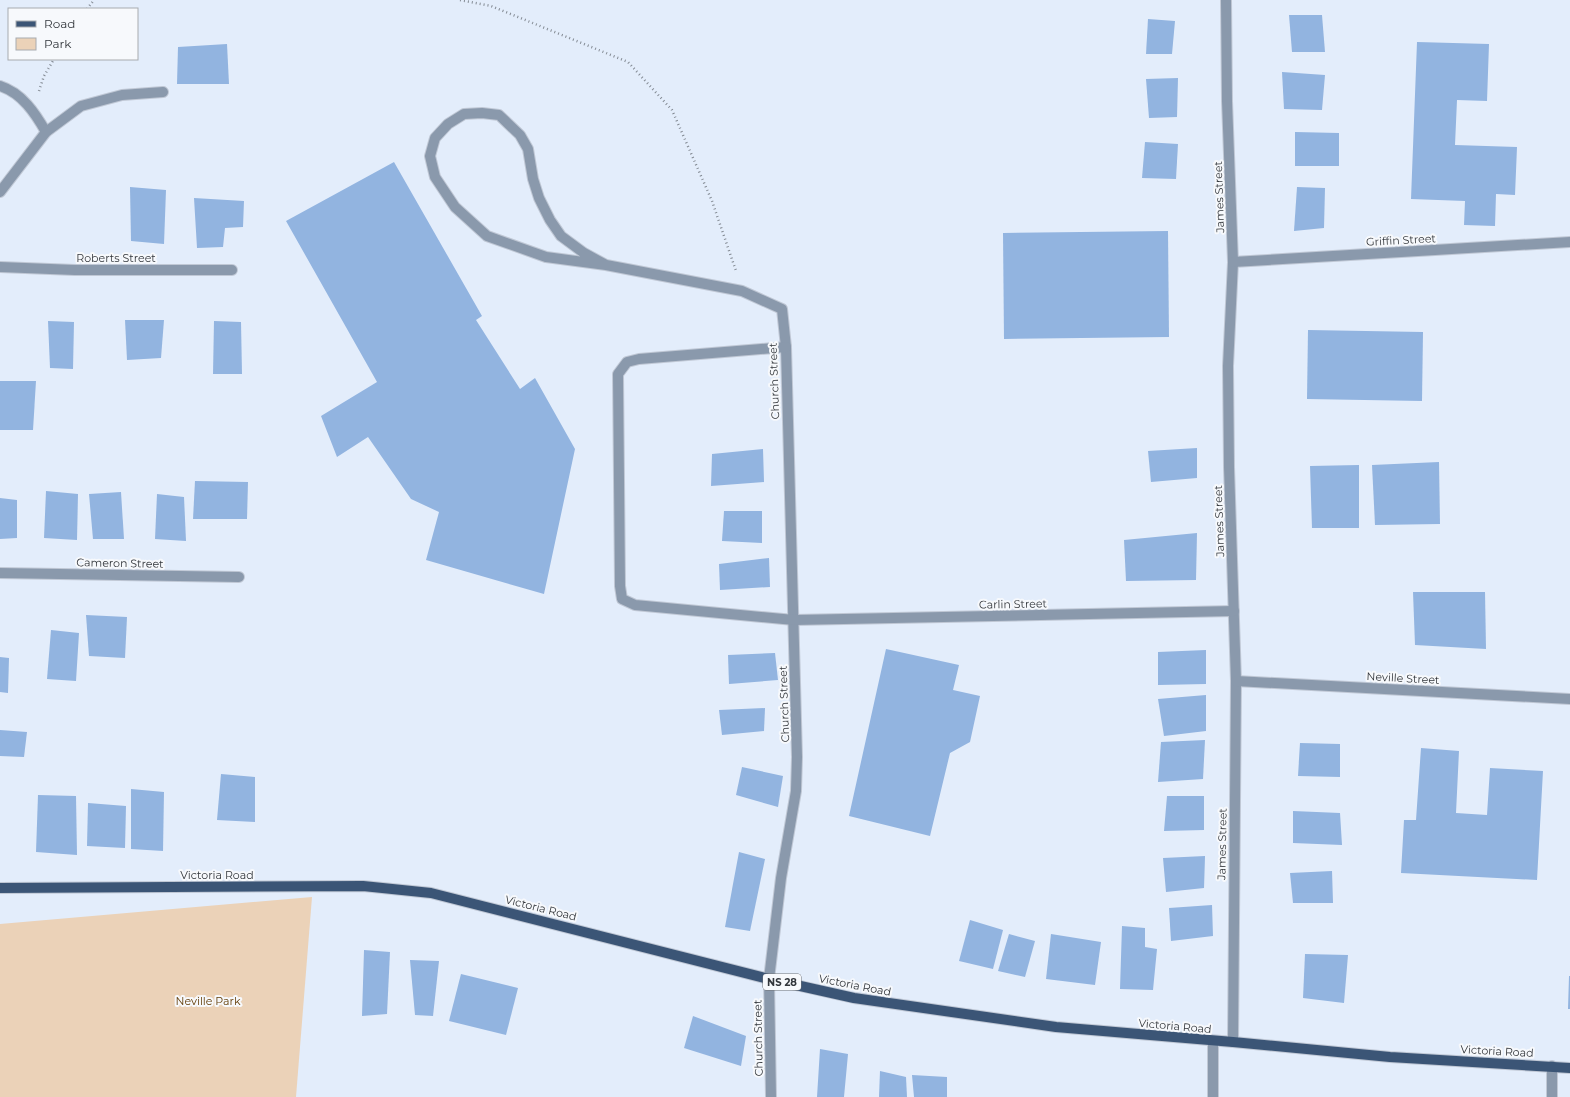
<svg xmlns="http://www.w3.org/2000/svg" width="1570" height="1097" viewBox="0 0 1570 1097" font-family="Montserrat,sans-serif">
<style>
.green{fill:#ebd2b8}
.building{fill:#92b4e0}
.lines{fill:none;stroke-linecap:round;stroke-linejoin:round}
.minor-casing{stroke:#c0c8d5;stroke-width:12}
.major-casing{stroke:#c0c8d5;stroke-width:12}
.path{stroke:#848b94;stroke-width:2.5;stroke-dasharray:1 3;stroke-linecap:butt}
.minor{stroke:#8a99ac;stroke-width:10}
.major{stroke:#3b5576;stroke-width:10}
.labels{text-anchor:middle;stroke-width:4;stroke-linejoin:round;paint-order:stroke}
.shield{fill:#f7f9fc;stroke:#6d7075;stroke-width:1}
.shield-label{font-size:10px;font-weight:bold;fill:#32363b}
.street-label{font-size:11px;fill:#32363b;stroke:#f7f9fc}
.park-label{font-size:11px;fill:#613b04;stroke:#f7f9fc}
</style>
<rect width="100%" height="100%" fill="#e3edfb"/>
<path class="green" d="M312 897 296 1097H0V924Z"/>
<g class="building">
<path d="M1289 15H1322L1325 52H1292Z"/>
<path d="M1148 19 1175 21 1172 54H1146Z"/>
<path d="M1417 42 1489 44 1487 101 1457 100 1455 145 1517 147 1515 195 1496 194 1495 226 1464 225 1465 201 1411 199Z"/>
<path d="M227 44 229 84H177L178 47Z"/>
<path d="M1282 72 1325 75 1322 110 1284 109Z"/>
<path d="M1178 78 1177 117 1149 118 1146 79Z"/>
<path d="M1295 132 1339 133V166H1295Z"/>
<path d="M1145 142 1178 144 1176 179 1142 178Z"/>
<path d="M394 162 482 316 476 320 520 389 535 378 575 449 544 594 426 560 439 512 411 499 368 437 337 457 321 416 377 382 286 221Z"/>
<path d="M130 187 166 190 164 244 131 241Z"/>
<path d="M1297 187 1325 188 1324 228 1294 231Z"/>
<path d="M194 198 244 201 243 227 225 228 223 247 197 248Z"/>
<path d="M1168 231 1169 337 1004 339 1003 233Z"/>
<path d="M125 320H164L161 358 127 360Z"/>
<path d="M48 321 74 322 73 369 50 368Z"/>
<path d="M214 321 241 322 242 374H213Z"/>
<path d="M1308 330 1423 332 1422 401 1307 399Z"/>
<path d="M0 381H36L33 430H0Z"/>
<path d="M1197 448V478L1151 482 1148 451Z"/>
<path d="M763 449 764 482 711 486 712 454Z"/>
<path d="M1439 462 1440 524 1375 525 1372 465Z"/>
<path d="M1359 465V528H1312L1310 466Z"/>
<path d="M195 481 248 482 247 519H193Z"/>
<path d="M46 491 78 494 77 540 44 538Z"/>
<path d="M121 492 124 539H93L89 494Z"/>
<path d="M157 494 184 497 186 541 155 539Z"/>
<path d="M0 498 17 500V538L0 539Z"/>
<path d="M724 511H762V543L722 541Z"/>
<path d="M1197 533 1196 580 1126 581 1124 540Z"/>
<path d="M769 558 770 587 720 590 719 564Z"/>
<path d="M1413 592H1485L1486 649 1415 645Z"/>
<path d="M86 615 127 617 125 658 89 656Z"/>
<path d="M51 630 79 633 76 681 47 679Z"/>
<path d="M886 649 959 665 953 690 980 696 970 742 950 753 930 836 849 816Z"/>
<path d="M1206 650V684L1158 685V652Z"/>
<path d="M775 653 778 680 729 684 728 655Z"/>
<path d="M0 657 9 658 8 693 0 692Z"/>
<path d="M1206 695V731L1164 736 1158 699Z"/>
<path d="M765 708 764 731 722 735 719 710Z"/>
<path d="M0 730 27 732 24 757 0 756Z"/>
<path d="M1205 740 1203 779 1158 782 1161 742Z"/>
<path d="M1300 743 1340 744V777L1298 776Z"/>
<path d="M1421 748 1459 751 1456 813 1487 815 1490 768 1543 771 1537 880 1401 873 1404 820H1416Z"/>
<path d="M742 767 783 776 778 807 736 795Z"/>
<path d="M221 774 255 777V822L217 820Z"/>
<path d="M131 789 164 792 163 851 131 849Z"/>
<path d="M38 795 76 796 77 855 36 852Z"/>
<path d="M1167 796H1204V830L1164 831Z"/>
<path d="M88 803 126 806 125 848 87 846Z"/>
<path d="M1293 811 1340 813 1342 845 1293 843Z"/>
<path d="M739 852 765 859 750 931 725 927Z"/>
<path d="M1205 856 1204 888 1166 892 1163 858Z"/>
<path d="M1332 871 1333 903H1293L1290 873Z"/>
<path d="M1212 905 1213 936 1171 941 1169 908Z"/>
<path d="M970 920 1003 930 993 969 959 961Z"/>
<path d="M1122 926 1145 928V947L1157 949 1153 990 1120 989Z"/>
<path d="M1009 934 1035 941 1025 977 998 971Z"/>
<path d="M1051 934 1101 942 1095 985 1046 979Z"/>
<path d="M364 950 390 952 387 1014 362 1016Z"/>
<path d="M1305 954 1348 955 1344 1003 1303 998Z"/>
<path d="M410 960 439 961 433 1016 415 1015Z"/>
<path d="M461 974 518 988 506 1035 449 1021Z"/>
<path d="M1569 976H1570V1009H1568Z"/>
<path d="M693 1016 746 1036 741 1066 684 1048Z"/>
<path d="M820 1049 848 1054 844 1097H817Z"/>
<path d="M880 1071 906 1077 907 1097H879Z"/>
<path d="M912 1075 947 1077V1097H914Z"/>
</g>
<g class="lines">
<g class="minor-casing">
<g id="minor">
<path d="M1226 0 1227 101 1233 262 1228 366 1229 467 1236 681 1233 1042"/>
<path d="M0 86C22 93 35 113 46 132"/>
<path d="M0 192 46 132 81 106 122 95 163 92"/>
<path d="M1233 262 1570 242"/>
<path d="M606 265 584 253 561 236 550 220 539 198 533 179 528 149 520 135 499 115 482 113 464 114 448 124 435 138 430 156 435 177 455 207 487 236 546 257 606 265 742 291 782 309 786 347 797 757 796 791 781 878 769 979 771 1097"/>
<path d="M0 267 75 270H232"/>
<path d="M786 347 639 359 627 362 618 374 620 586 622 599 635 605 794 620 1234 611"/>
<path d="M0 573 239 577"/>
<path d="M1236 681 1570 699"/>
<path d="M1213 1041V1097"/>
<path d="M1552 1066V1097"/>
</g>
</g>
<g class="major-casing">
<path id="major" d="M0 888 363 886 431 893 769 979 854 998 1056 1027 1233 1042 1390 1057 1570 1068"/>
</g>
<g class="path">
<path d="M460 0 491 6 628 62 672 110 712 201 736 271"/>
<path d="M87 9 94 0"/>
<path d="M39 91 44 76 54 59"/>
</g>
<use href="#minor" class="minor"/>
<use href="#major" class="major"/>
</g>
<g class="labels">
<rect class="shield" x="763" y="974" width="38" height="16" rx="3"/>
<g class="shield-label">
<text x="782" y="986">NS 28</text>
</g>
<g class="street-label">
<text transform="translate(1219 197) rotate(-92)" y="4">James Street</text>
<text transform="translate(1401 240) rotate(-3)" y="4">Griffin Street</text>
<text x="116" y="262">Roberts Street</text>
<text transform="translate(774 381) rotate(-92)" y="4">Church Street</text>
<text transform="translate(1219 521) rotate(-92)" y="4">James Street</text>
<text transform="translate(120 563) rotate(1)" y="4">Cameron Street</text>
<text transform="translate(1013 604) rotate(-1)" y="4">Carlin Street</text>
<text transform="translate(1403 678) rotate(3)" y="4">Neville Street</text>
<text transform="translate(784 704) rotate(-92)" y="4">Church Street</text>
<text transform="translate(1222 844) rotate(-89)" y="4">James Street</text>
<text x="217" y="879">Victoria Road</text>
<text transform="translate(541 908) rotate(14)" y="4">Victoria Road</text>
<text transform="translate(855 985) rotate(11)" y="4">Victoria Road</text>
<text transform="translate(1175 1026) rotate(5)" y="4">Victoria Road</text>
<text transform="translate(758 1038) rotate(-91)" y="4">Church Street</text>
<text transform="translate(1497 1051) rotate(3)" y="4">Victoria Road</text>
</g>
<g class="park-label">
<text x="208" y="1005">Neville Park</text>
</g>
</g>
<rect x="8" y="8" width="130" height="52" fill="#f7f9fc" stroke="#a8abaf"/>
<rect x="16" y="21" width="20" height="6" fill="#3b5576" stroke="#a8abaf"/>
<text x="44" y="28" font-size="12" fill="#32363b">Road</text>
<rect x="16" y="38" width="20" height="12" fill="#ebd2b8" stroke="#a8abaf"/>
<text x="44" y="48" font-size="12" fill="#32363b">Park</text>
</svg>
